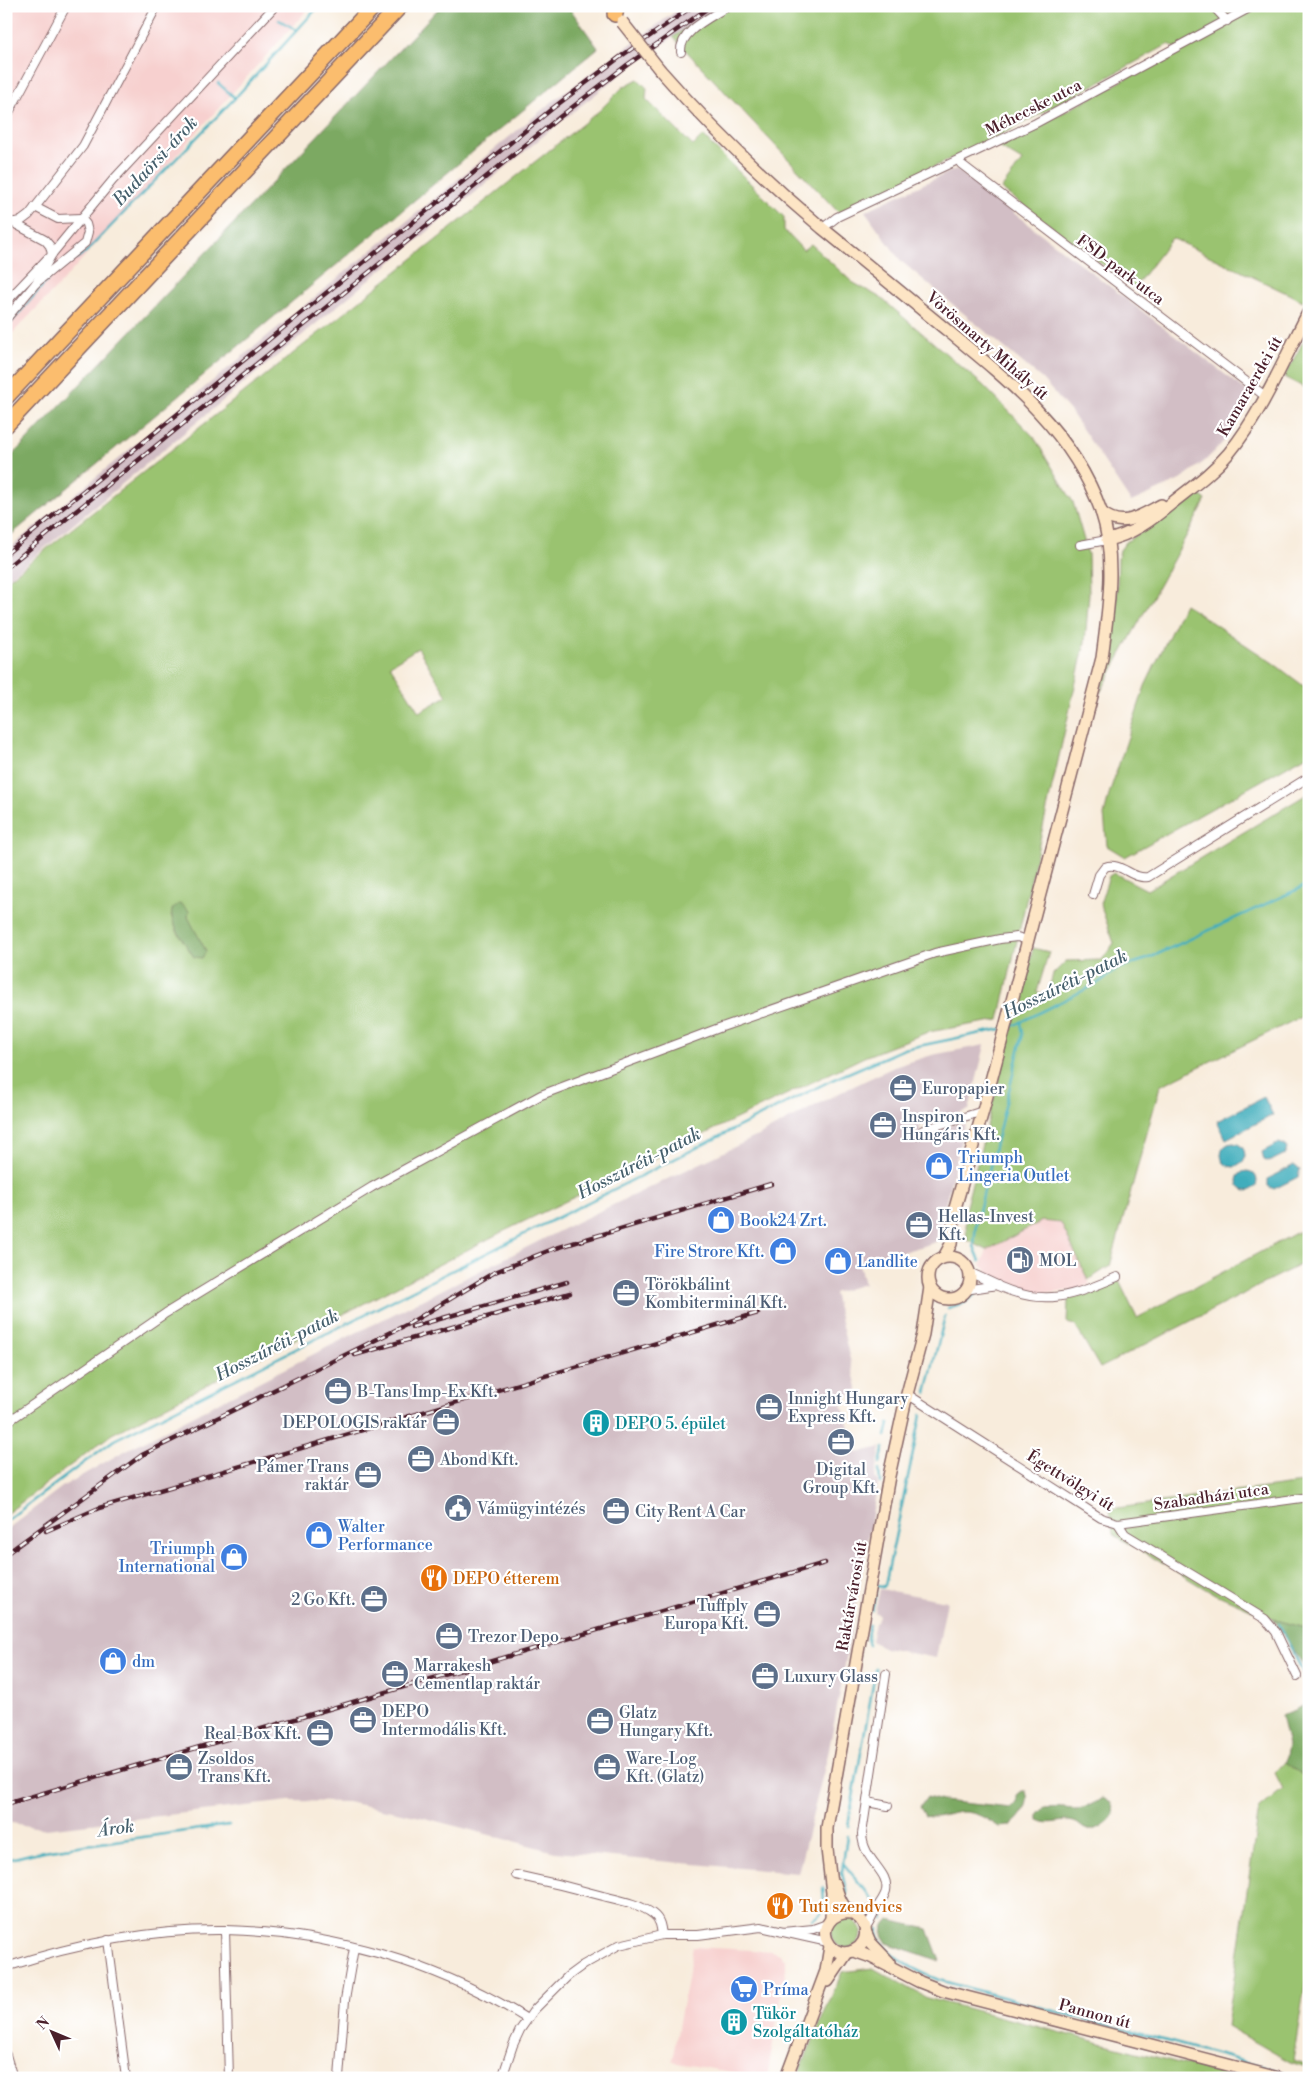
<svg xmlns="http://www.w3.org/2000/svg" width="1315" height="2084" viewBox="0 0 1315 2084" font-family="'Libre Bodoni',serif">
<style>
.built{fill:#f7d0cf}
.industrial{fill:#d2bec5}
.green{fill:#9ac36f;stroke:#72714d;fill-rule:evenodd}
.forest{fill:#7ba962;stroke:#626446}
.water{fill:#3fadbc;stroke:#446674}
.lines{fill:none;stroke-linecap:round;stroke-linejoin:round}
.stream{stroke:#3fadbc;stroke-width:2.5}
.street-casing{stroke:#876769;stroke-width:10}
.secondary-casing{stroke:#876769;stroke-width:14}
.highway-casing{stroke:#876769;stroke-width:18}
.street{stroke:#fff;stroke-width:8}
.secondary{stroke:#fde5c5;stroke-width:11}
.highway{stroke:#fbbd6e;stroke-width:15}
.rail-casing{stroke:#4a1f2b;stroke-width:4.5}
.rail{stroke:#fff;stroke-width:2.5;stroke-dasharray:8;stroke-linecap:butt}
.secondary-bridge-casing{stroke:#876769;stroke-width:14;stroke-linecap:butt}
.secondary-bridge{stroke:#fde5c5;stroke-width:11}
.labels{text-anchor:middle;stroke-width:4.5;stroke-linejoin:round;paint-order:stroke}
.street-label{font-size:16px;fill:#4a1f2b;stroke:#fff}
.service-label{font-size:16px;fill:#4e5e75;stroke:#fff;text-anchor:start}
.shop-label{font-size:16px;fill:#366cbe;stroke:#fff;text-anchor:start}
.culture-label{font-size:16px;fill:#0d838f;stroke:#fff;text-anchor:start}
.food-label{font-size:16px;fill:#c56008;stroke:#fff;text-anchor:start}
.water-label{font-size:18px;font-style:italic;fill:#455f6c;stroke:#fff}
</style>
<rect width="100%" height="100%" fill="#fff"/>
<filter id="ink" filterUnits="userSpaceOnUse"><feTurbulence type="fractalNoise" baseFrequency=".02" numOctaves="2"/><feDisplacementMap in="SourceGraphic" scale="10" xChannelSelector="R" yChannelSelector="G"/><feConvolveMatrix kernelMatrix="1 2 1 2 8 2 1 2 1" color-interpolation-filters="sRGB"/></filter>
<filter id="wash" filterUnits="userSpaceOnUse"><feTurbulence type="fractalNoise" baseFrequency=".0096" numOctaves="4" result="noise"/><feDisplacementMap in="SourceGraphic" scale="20" xChannelSelector="R" yChannelSelector="G"/><feGaussianBlur stdDeviation="1.12" result="paint"/><feColorMatrix in="noise" values="0 0 0 0 0 0 0 0 0 0 0 0 0 0 0 0 0 1.4 0 .05"/><feComposite in="paint" operator="in"/></filter>
<g filter="url(#wash)">
<rect width="100%" height="100%" fill="#f8ecdc"/>
<g class="built">
<path d="M6 6H311L58 286 6 340Z"/>
<path d="M1042 1221 1061 1223 1090 1284 1079 1289 1051 1293 1016 1290 994 1277 981 1265 987 1250Z"/>
<path d="M693 1947 772 1951 780 1954 786 1960V1969L767 2078 677 2063 672 2060Z"/>
</g>
<g class="industrial">
<path d="M683 6H719L638 61 565 118 6 580V551L553 101Z"/>
<path d="M956 169 1252 395V398L1223 442 1205 461 1178 481 1131 502 1071 412 1042 379 901 261 865 211Z"/>
<path d="M985 1045 969 1110 919 1126 922 1134 955 1124H965L936 1242 859 1265 864 1284 834 1293 858 1392 840 1397 848 1424 857 1453 881 1447 875 1478 878 1482 840 1692 828 1754 798 1873 555 1852 421 1817 347 1802 289 1801 46 1829 6 1822V1530L62 1487 121 1453 270 1376 575 1223 766 1132 835 1095 894 1067 932 1055Z"/>
<path d="M880 1589 947 1601 936 1658 885 1648 871 1641 875 1623 877 1622 879 1615 875 1612Z"/>
</g>
<g class="green">
<path d="M719 6H1309V290L1303 301 1172 238 1134 288 1001 189 1022 161 997 146 1070 109 1179 50 1169 44 1016 127 839 213 673 37Z"/>
<path d="M638 79 647 88 646 99 693 146 703 136 784 217V230L803 250 811 244 852 282 881 298 984 386 1034 437 1073 502 1088 554 1089 594 1085 642 999 1020 928 1032 864 1057 496 1235 112 1434 6 1514V581L599 111 623 87ZM418 648 447 696 419 712 390 665ZM188 911V917L194 957 177 931 171 915Z"/>
<path d="M1309 331V390L1284 377Z"/>
<path d="M1198 494 1206 500 1100 693 1116 617 1118 559 1120 550 1126 542Z"/>
<path d="M1184 604 1273 663 1309 690V754L1125 857 1107 846 1104 815 1110 791 1145 686Z"/>
<path d="M1309 793V1013L1160 1086 1110 1266 1088 1280 1061 1223 1042 1221 987 1250 967 1240 965 1210 1033 948 1049 952 1037 992 1047 995 1053 974 1066 961 1102 960 1114 943 1100 904 1109 876 1114 873 1147 890Z"/>
<path d="M1309 1226V1260L1100 1368 1075 1325 1067 1323 1068 1299 1090 1294 1119 1281 1137 1318Z"/>
<path d="M1309 1482V1629L1273 1619 1209 1591 1113 1534 1110 1509Z"/>
<path d="M1285 1762 1309 1780V1959L1293 2060 1309 2065V2068L1290 2062 1227 2026 1259 1809 1283 1789 1275 1773Z"/>
<circle cx="846" cy="1933" r="15"/>
<path d="M873 1968 927 1998 1237 2078H797L842 1972Z"/>
</g>
<g class="forest">
<path d="M441 6H568L598 48 6 539V462Z"/>
<path d="M180 903 189 911 188 917 206 951 202 958 194 957C188 947 166 919 173 908 175 906 178 905 180 903Z"/>
<path d="M1273 1619 1309 1629V1673Z"/>
<path d="M1305 1705 1309 1710V1780L1285 1762 1288 1745 1281 1716Z"/>
<path d="M1022 1791H1026C1031 1805 1020 1818 1010 1826L999 1827C986 1818 972 1809 955 1813 944 1815 936 1819 925 1816L920 1807 927 1797 942 1801 1011 1808 1017 1803V1795Z"/>
<path d="M1103 1797 1111 1802C1113 1807 1115 1812 1112 1817 1108 1823 1095 1832 1088 1830 1082 1829 1079 1823 1074 1822 1061 1818 1052 1827 1038 1820V1814L1044 1808C1073 1805 1076 1817 1103 1797Z"/>
<path d="M889 1920 928 1929 940 1961 887 1943 882 1935 883 1927Z"/>
</g>
<g class="water">
<path d="M1264 1097 1273 1115 1226 1139 1217 1121Z"/>
<path d="M1279 1143 1285 1145 1287 1149 1285 1154 1269 1162 1264 1160 1262 1152Z"/>
<circle cx="1233" cy="1155" r="12"/>
<path d="M1294 1165 1300 1170 1298 1177 1274 1189 1268 1186V1179Z"/>
<circle cx="1247" cy="1181" r="10"/>
</g>
<g class="lines">
<g class="stream">
<path d="M279 20 297 30"/>
<path d="M218 83 235 98"/>
<path d="M6 328 51 276 87 251 235 98 319 6"/>
<path d="M1008 1027 1015 1025 1098 983 1119 968 1147 959 1309 884"/>
<path d="M980 1261 974 1246 976 1223 1023 1034 1021 1022"/>
<path d="M948 1308 964 1303 977 1293"/>
<path d="M926 1393 945 1316"/>
<path d="M886 1436 889 1424"/>
<path d="M880 1463 884 1448"/>
<path d="M879 1470 880 1483"/>
<path d="M6 1521 114 1440 832 1080 904 1049 1001 1029"/>
<path d="M872 1610 877 1586 883 1587 885 1585 921 1415"/>
<path d="M1279 1624 1309 1684"/>
<path d="M869 1645 867 1638 869 1625"/>
<path d="M848 1826 876 1668"/>
<path d="M847 1836 843 1863 874 1901 885 1910 883 1919"/>
<path d="M6 1860 43 1851 229 1825"/>
<path d="M843 1864 842 1873 847 1894"/>
<path d="M813 1919C827 1912 824 1901 823 1888"/>
<path d="M878 1929 877 1936C892 1959 914 1970 939 1980L1305 2078"/>
</g>
</g>
</g>
<g filter="url(#ink)">
<g class="lines">
<g class="street-casing">
<g id="street">
<path d="M1213 6 1227 21"/>
<path d="M681 52C679 31 712 17 728 6"/>
<path d="M6 118 66 6"/>
<path d="M961 164 1265 396"/>
<path d="M35 207 58 219 81 218"/>
<path d="M6 219 45 240 50 246 52 254"/>
<path d="M15 222 21 221 29 215 83 146 157 6"/>
<path d="M823 228 837 217 1036 123 1253 6"/>
<path d="M36 283 52 254 113 180 275 6"/>
<path d="M6 302 47 259"/>
<path d="M6 319 36 283 85 243 88 232 86 224 81 218"/>
<path d="M1080 545 1107 540"/>
<path d="M1093 895 1099 875 1105 867C1121 861 1132 880 1148 877L1309 777"/>
<path d="M923 1130 983 1111"/>
<path d="M969 1272 997 1285"/>
<path d="M998 1286C1045 1307 1072 1296 1117 1277"/>
<path d="M965 1290 997 1285"/>
<path d="M907 1394 1101 1518 1118 1523 1309 1497"/>
<path d="M6 1423 166 1313 372 1187 541 1095 719 1028 935 953 1000 939 1017 937 1028 940"/>
<path d="M1118 1523 1125 1534 1265 1619 1276 1632 1297 1676"/>
<path d="M867 1802 888 1806"/>
<path d="M516 1875C545 1881 574 1888 603 1896 619 1900 640 1904 653 1914 660 1919 661 1927 662 1935"/>
<path d="M856 1915 877 1907"/>
<path d="M865 1929C871 1922 872 1916 877 1908 880 1902 884 1898 886 1891 890 1871 863 1861 862 1834L886 1674"/>
<path d="M225 1930 229 2078"/>
<path d="M783 1932 813 1929 827 1924"/>
<path d="M108 1940 126 2078"/>
<path d="M6 1967C76 1944 151 1929 225 1930 329 1932 439 1963 527 2019"/>
<path d="M6 2055 13 2078"/>
<path d="M339 2078 345 2000 354 1948"/>
<path d="M502 2078 513 2045 520 2030 534 2010 568 1976 583 1965 619 1945 662 1935H698L761 1927 828 1942"/>
</g>
</g>
<g class="secondary-casing">
<g id="secondary">
<path d="M660 70C710 127 764 179 822 228 863 261 903 294 943 327 1007 379 1073 431 1101 511 1117 558 1108 611 1102 658L983 1111 955 1208 951 1244 944 1257"/>
<path d="M1101 512C1122 530 1140 516 1161 505"/>
<path d="M1107 540C1132 535 1153 519 1172 503 1192 487 1212 473 1229 453 1262 413 1285 357 1309 311"/>
<circle cx="949" cy="1278" r="21"/>
<path d="M835 1884C837 1891 839 1900 844 1906 851 1914 862 1916 865 1928 870 1948 843 1962 830 1945 817 1928 834 1910 852 1913"/>
<path d="M831 1918 832 1893 827 1849V1828L889 1476 907 1394 923 1334 930 1287"/>
<path d="M866 1933 870 1942 889 1962"/>
<path d="M854 1951 871 1957 920 1982 943 1991 1278 2078"/>
<path d="M828 1981 847 1953"/>
<path d="M786 2078 826 1971 830 1946"/>
</g>
</g>
<g class="highway-casing">
<g id="highway">
<path d="M615 14 616 6"/>
<path d="M6 397 374 6"/>
<path d="M6 425 400 6"/>
</g>
</g>
<use href="#street" class="street"/>
<use href="#secondary" class="secondary"/>
<use href="#highway" class="highway"/>
<g class="rail-casing">
<g id="rail">
<path d="M6 554 553 108 620 57 693 6"/>
<path d="M6 568 561 116 627 65 711 6"/>
<path d="M412 1327 567 1282"/>
<path d="M355 1355 570 1293"/>
<path d="M46 1531 99 1508 758 1313"/>
<path d="M6 1554 142 1455 410 1323 495 1272 553 1249 771 1184"/>
<path d="M6 1804 825 1563"/>
</g>
</g>
<use href="#rail" class="rail"/>
<g class="secondary-bridge-casing">
<path id="secondary-bridge" d="M622 22 660 70"/>
</g>
<use href="#secondary-bridge" class="secondary-bridge"/>
</g>
</g>
<defs>
<g id="office-disc" transform="scale(1.4375)"><circle r="9.5" fill="#5c6f8a" stroke="#fff"/><path d="M-6-3h4V-5.5h4V-3h4V5H-6ZM-1-4.5V-3h2v-1.5ZM-6 0V1H6V0Z" fill="#fff"/></g>
<g id="shop-disc" transform="scale(1.4375)"><circle r="9.5" fill="#3f7fe0" stroke="#fff"/><path d="M-5-2.5h2.3a2.7 3.5 0 0 1 5.4 0H5L5.5 6h-11ZM-1.5-2.5h3a1.5 2.3 0 0 0-3 0Z" fill="#fff"/></g>
<g id="fuel-disc" transform="scale(1.4375)"><circle r="9.5" fill="#5c6f8a" stroke="#fff"/><path d="M-5.5-6h7V0h2V4h1.3V-2.5L3-4.5l.8-.8L6-3V5H2.5V1h-1V6h-7ZM-4.2-4.7v3.2H.2V-4.7Z" fill="#fff"/></g>
<g id="building-disc" transform="scale(1.4375)"><circle r="9.5" fill="#0f9aa8" stroke="#fff"/><path d="M-4-6H4V6H1V3H-1V6H-4ZM-2.5-4.3h1.7v1.8h-1.7ZM.8-4.3h1.7v1.8H.8ZM-2.5-1h1.7V.8h-1.7ZM.8-1h1.7V.8H.8Z" fill="#fff"/></g>
<g id="civic-disc" transform="scale(1.4375)"><circle r="9.5" fill="#5c6f8a" stroke="#fff"/><path d="M-.6-6.5H3V-4.5H.6V-3L4-1V1h2V6H-6V1h2V-1L-.6-3ZM-1.2 2.5V6h2.4V2.5Z" fill="#fff"/></g>
<g id="restaurant-disc" transform="scale(1.4375)"><circle r="9.5" fill="#e8710a" stroke="#fff"/><path d="M-5-6h1v4h1v-4h1v4h1v-4h1v5L-1.5 .5V6h-2V.5L-5-1ZM5-6V6H3V1.5H1.5Q1.5-4 5-6Z" fill="#fff"/></g>
<g id="supermarket-disc" transform="scale(1.4375)"><circle r="9.5" fill="#3f7fe0" stroke="#fff"/><path d="M-6-5.5h2.5l.6 2H6L4.5 2H-2.5L-4.4-4H-6ZM-1.5 3.2a1.3 1.3 0 1 0 .1 0ZM3 3.2a1.3 1.3 0 1 0 .1 0Z" fill="#fff"/></g>
</defs>
<g fill-rule="evenodd">
<use href="#office-disc" x="903" y="1088"/>
<use href="#office-disc" x="883" y="1125"/>
<use href="#shop-disc" x="939" y="1166"/>
<use href="#shop-disc" x="721" y="1220"/>
<use href="#office-disc" x="919" y="1225"/>
<use href="#shop-disc" x="783" y="1251"/>
<use href="#fuel-disc" x="1020" y="1260"/>
<use href="#shop-disc" x="838" y="1261"/>
<use href="#office-disc" x="626" y="1293"/>
<use href="#office-disc" x="338" y="1391"/>
<use href="#office-disc" x="769" y="1407"/>
<use href="#office-disc" x="446" y="1422"/>
<use href="#building-disc" x="596" y="1423"/>
<use href="#office-disc" x="841" y="1442"/>
<use href="#office-disc" x="421" y="1459"/>
<use href="#office-disc" x="368" y="1475"/>
<use href="#civic-disc" x="458" y="1508"/>
<use href="#office-disc" x="616" y="1511"/>
<use href="#shop-disc" x="319" y="1535"/>
<use href="#shop-disc" x="234" y="1557"/>
<use href="#restaurant-disc" x="434" y="1578"/>
<use href="#office-disc" x="374" y="1599"/>
<use href="#office-disc" x="767" y="1614"/>
<use href="#office-disc" x="449" y="1636"/>
<use href="#shop-disc" x="113" y="1661"/>
<use href="#office-disc" x="395" y="1674"/>
<use href="#office-disc" x="765" y="1676"/>
<use href="#office-disc" x="363" y="1720"/>
<use href="#office-disc" x="600" y="1721"/>
<use href="#office-disc" x="320" y="1733"/>
<use href="#office-disc" x="179" y="1767"/>
<use href="#office-disc" x="607" y="1767"/>
<use href="#restaurant-disc" x="780" y="1906"/>
<use href="#supermarket-disc" x="744" y="1989"/>
<use href="#building-disc" x="734" y="2022"/>
</g>
<g class="labels">
<g class="street-label">
<text transform="translate(1033 107) rotate(-27)" y="6">Méhecske utca</text>
<text transform="translate(1121 269) rotate(37)" y="6">FSD-park utca</text>
<text transform="translate(988 345) rotate(41)" y="6">Vörösmarty Mihály út</text>
<text transform="translate(1249 386) rotate(-60)" y="6">Kamaraerdei út</text>
<text transform="translate(1071 1480) rotate(32)" y="6">Égettvölgyi út</text>
<text transform="translate(1211 1496) rotate(-8)" y="6">Szabadházi utca</text>
<text transform="translate(851 1596) rotate(-80)" y="6">Raktárvárosi út</text>
<text transform="translate(1095 2013) rotate(15)" y="6">Pannon út</text>
</g>
<g class="service-label">
<text x="922" y="1094">Europapier</text>
<text x="902" y="1122">Inspiron<tspan x="902" dy="18">Hungáris Kft.</tspan></text>
<text x="938" y="1222">Hellas-Invest<tspan x="938" dy="18">Kft.</tspan></text>
<text x="1039" y="1266">MOL</text>
<text x="645" y="1290">Törökbálint<tspan x="645" dy="18">Kombiterminál Kft.</tspan></text>
<text x="357" y="1397">B-Tans Imp-Ex Kft.</text>
<text x="788" y="1404">Innight Hungary<tspan x="788" dy="18">Express Kft.</tspan></text>
<text x="427" y="1428" text-anchor="end">DEPOLOGIS raktár</text>
<text x="440" y="1465">Abond Kft.</text>
<text x="349" y="1472" text-anchor="end">Pámer Trans<tspan x="349" dy="18">raktár</tspan></text>
<text x="841" y="1475" text-anchor="middle">Digital<tspan x="841" dy="18">Group Kft.</tspan></text>
<text x="477" y="1514">Vámügyintézés</text>
<text x="635" y="1517">City Rent A Car</text>
<text x="355" y="1605" text-anchor="end">2 Go Kft.</text>
<text x="748" y="1611" text-anchor="end">Tuffply<tspan x="748" dy="18">Europa Kft.</tspan></text>
<text x="468" y="1642">Trezor Depo</text>
<text x="414" y="1671">Marrakesh<tspan x="414" dy="18">Cementlap raktár</tspan></text>
<text x="784" y="1682">Luxury Glass</text>
<text x="382" y="1717">DEPO<tspan x="382" dy="18">Intermodális Kft.</tspan></text>
<text x="619" y="1718">Glatz<tspan x="619" dy="18">Hungary Kft.</tspan></text>
<text x="301" y="1739" text-anchor="end">Real-Box Kft.</text>
<text x="198" y="1764">Zsoldos<tspan x="198" dy="18">Trans Kft.</tspan></text>
<text x="626" y="1764">Ware-Log<tspan x="626" dy="18">Kft. (Glatz)</tspan></text>
</g>
<g class="shop-label">
<text x="958" y="1163">Triumph<tspan x="958" dy="18">Lingeria Outlet</tspan></text>
<text x="740" y="1226">Book24 Zrt.</text>
<text x="764" y="1257" text-anchor="end">Fire Strore Kft.</text>
<text x="857" y="1267">Landlite</text>
<text x="338" y="1532">Walter<tspan x="338" dy="18">Performance</tspan></text>
<text x="215" y="1554" text-anchor="end">Triumph<tspan x="215" dy="18">International</tspan></text>
<text x="132" y="1667">dm</text>
<text x="763" y="1995">Príma</text>
</g>
<g class="culture-label">
<text x="615" y="1429">DEPO 5. épület</text>
<text x="753" y="2019">Tükör<tspan x="753" dy="18">Szolgáltatóház</tspan></text>
</g>
<g class="food-label">
<text x="453" y="1584">DEPO étterem</text>
<text x="799" y="1912">Tuti szendvics</text>
</g>
<g class="water-label">
<text transform="translate(155 161) rotate(-47)" y="6">Budaörsi-árok</text>
<text transform="translate(1065 984) rotate(-26)" y="6">Hosszúréti-patak</text>
<text transform="translate(639 1163) rotate(-27)" y="6">Hosszúréti-patak</text>
<text transform="translate(277 1345) rotate(-27)" y="6">Hosszúréti-patak</text>
<text transform="translate(116 1828) rotate(-8)" y="6">Árok</text>
</g>
</g>
<rect width="1315" height="2084" fill="none" stroke="#fff" stroke-width="25"/>
<g transform="translate(52 2032) rotate(314)" stroke="#ffffff" stroke-width="4" paint-order="stroke">
<path d="M0-4L9 19L0 12L-9 19Z" fill="#4a1f2b"/>
<text y="-8" font-size="14" font-weight="bold" text-anchor="middle" fill="#4a1f2b">N</text>
</g>
</svg>
